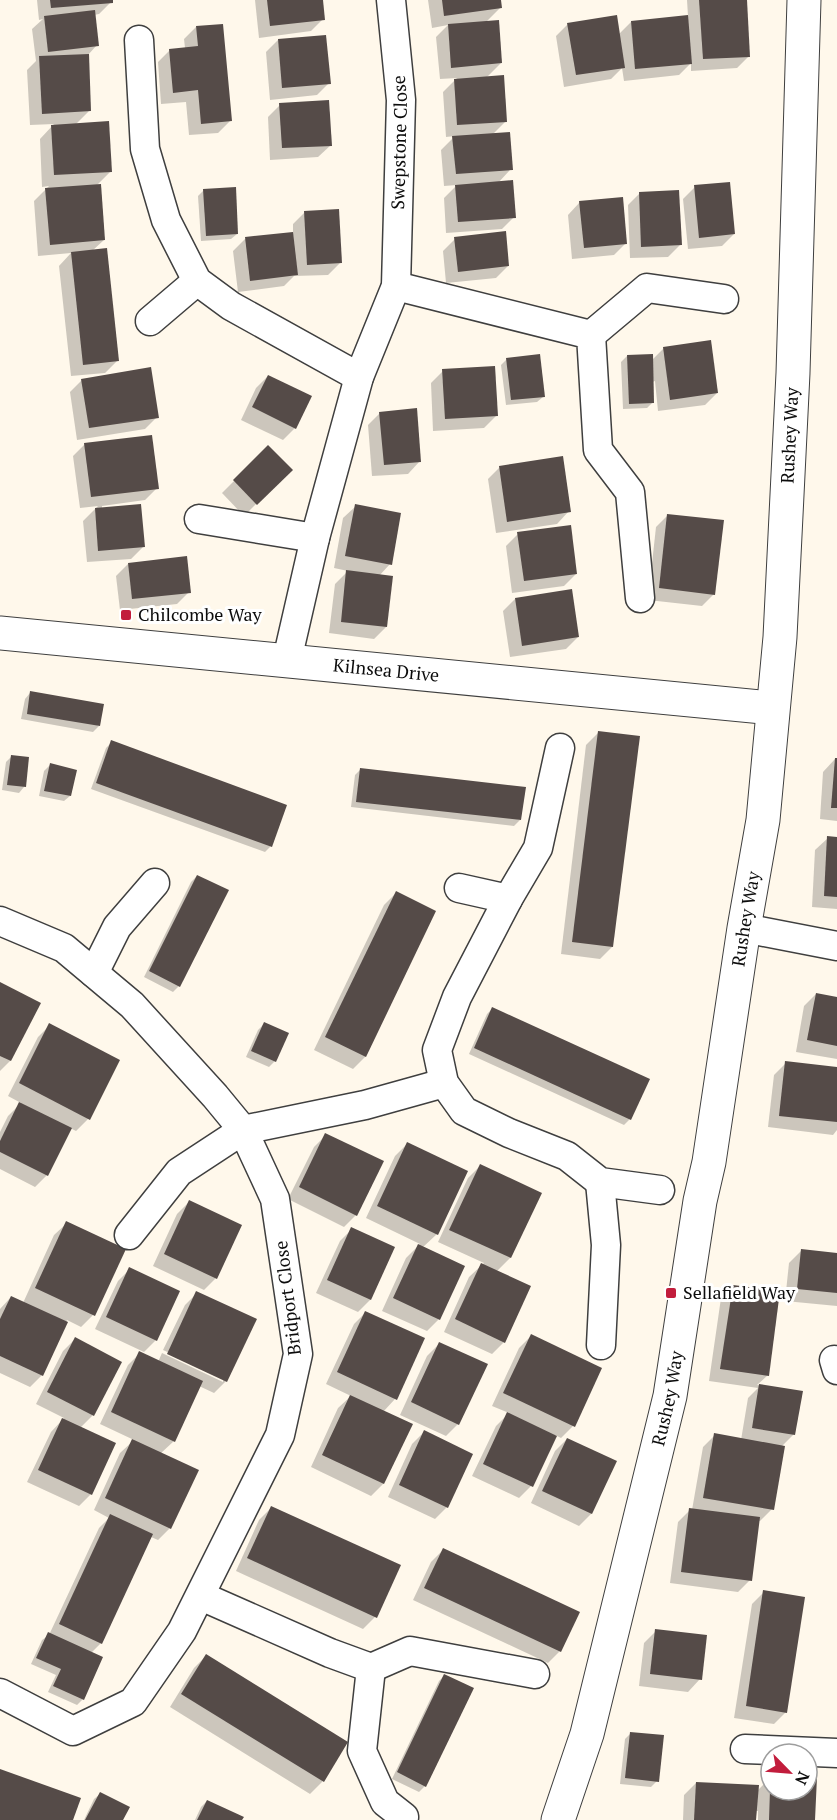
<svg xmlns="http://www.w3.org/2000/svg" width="837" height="1820" viewBox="0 0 837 1820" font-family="'PT Serif',serif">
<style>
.shadow{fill:#0003}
.building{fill:#554b48}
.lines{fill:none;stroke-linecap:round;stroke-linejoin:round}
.minor-casing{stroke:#3f3f3f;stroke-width:31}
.tertiary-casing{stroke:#3f3f3f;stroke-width:35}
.minor{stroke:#fff;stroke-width:28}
.tertiary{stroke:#fff;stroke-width:33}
.poi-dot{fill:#c21d3c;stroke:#fff;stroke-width:2}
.labels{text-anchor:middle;stroke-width:6;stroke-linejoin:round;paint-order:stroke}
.street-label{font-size:18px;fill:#0c0c0c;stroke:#fff}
.poi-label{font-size:18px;fill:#0c0c0c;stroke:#fff;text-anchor:start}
</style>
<rect width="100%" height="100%" fill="#fff8eb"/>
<g class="shadow">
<path d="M37 0H111V2L99 14 94 15 97 45 87 56 89 111 75 125 111 171 96 186 104 240 92 251 117 361 105 373 71 376 59 266 71 253 38 256 34 201 49 186 42 187 40 139 54 124 30 125 27 70 36 61 32 29 43 19 39 20Z"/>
<path d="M255 0H321L323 19 311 31 259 38Z"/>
<path d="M428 0H500L501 7 486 22 501 63 486 78 506 121 492 135 511 169 498 183 514 217 502 229 446 233 444 198 457 185 444 186 441 150 455 136 446 137 443 92 457 78 440 79 436 37 448 25 432 28Z"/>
<path d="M687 0H745L749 56 737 68 691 71V63L679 75 624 81 622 68 611 79 564 87 556 36 568 24 618 35 631 22 688 16Z"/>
<path d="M196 27 230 121 218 133 189 135 186 102 161 104 158 62 170 50 185 48 184 39Z"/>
<path d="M278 40 329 83 317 95 270 100 266 52Z"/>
<path d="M280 105 331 145 318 157 270 160 268 117Z"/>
<path d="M695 187 734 234 722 246 688 249 683 199Z"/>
<path d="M204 190 237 234 231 239 201 241 198 196Z"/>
<path d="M640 193 680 245 668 257 630 258 628 205Z"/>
<path d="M580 202 626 243 614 255 572 259 568 215Z"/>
<path d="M305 212 340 263 328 275 294 276 284 286 238 292 233 251 245 239 293 233V224Z"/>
<path d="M455 239 508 266 496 278 446 283 443 251Z"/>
<path d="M664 348 717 393 705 405 658 411 655 381 652 382 653 402 647 408 623 409 621 362 627 356 651 361Z"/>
<path d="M507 359 543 397 537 402 506 405 501 365Z"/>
<path d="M443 371 496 416 484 428 433 431 431 383Z"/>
<path d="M268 376 295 428 283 440 241 420 256 388Z"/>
<path d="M82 380 157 417 145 429 77 440 70 392Z"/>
<path d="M380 413 420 461 408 474 372 476 368 425Z"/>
<path d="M85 444 157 488 145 500 102 506V508L143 547 131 559 87 562 83 521 98 506 80 508 73 456Z"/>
<path d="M268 447 290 470 244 516 222 493Z"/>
<path d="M500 467 569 511 557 524 496 533 488 479Z"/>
<path d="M356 506 390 564 379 576 386 627 374 639 329 633 335 584 348 571 334 568 343 518Z"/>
<path d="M668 515 714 594 702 606 648 600 656 527Z"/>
<path d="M518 534 576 574 564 586 512 593 506 546Z"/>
<path d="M128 564 189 592 177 604 120 610 116 576Z"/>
<path d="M515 599 578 637 566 649 510 657 503 611Z"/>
<path d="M30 693 99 726 93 732 21 719 25 699Z"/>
<path d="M599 732 612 947 600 959 561 954 586 745Z"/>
<path d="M112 742 285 806 270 847 265 852 91 789 106 748Z"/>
<path d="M12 756 24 787 19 793 2 790 6 762Z"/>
<path d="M835 759 837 760V821L820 819 823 772Z"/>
<path d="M50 765 70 796 64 801 39 796 44 771Z"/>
<path d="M361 769 520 820 514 826 351 807 355 775Z"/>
<path d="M828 838H837V909L812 907 815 850Z"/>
<path d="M197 876 179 986 173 992 144 977 191 882Z"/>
<path d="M396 893 434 912 365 1057 353 1069 314 1050 384 905Z"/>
<path d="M0 984 39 1004 10 1061 0 1071Z"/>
<path d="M816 994 837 998V1059L796 1052 804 1006Z"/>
<path d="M493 1008 630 1119 624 1125 469 1054 487 1014Z"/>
<path d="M264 1024 275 1061 269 1067 246 1057 258 1030Z"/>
<path d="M50 1025 88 1119 76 1131 70 1128 47 1175 35 1187 0 1169V1132L8 1116 21 1103 8 1096 38 1037Z"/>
<path d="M786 1063 837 1069V1130L833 1135 768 1127 774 1075Z"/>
<path d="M326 1135 356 1215 344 1227 288 1199 314 1147Z"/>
<path d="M407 1144 437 1234 422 1248 463 1267 439 1319 427 1331 382 1311 406 1258 420 1244 366 1218 395 1156Z"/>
<path d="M480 1166 510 1258 496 1272 504 1342 492 1354 444 1332 469 1277 484 1263 438 1242 468 1178Z"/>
<path d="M189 1202 216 1278 204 1290 153 1266 177 1214Z"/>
<path d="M67 1223 93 1315 81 1327 67 1320 42 1375 30 1387 0 1373V1309L11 1297 23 1303 54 1235Z"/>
<path d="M352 1229 393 1248 370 1300 358 1312 316 1293 340 1241Z"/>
<path d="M801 1251 837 1255V1306L785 1301 789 1263Z"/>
<path d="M130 1269 156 1340 144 1352 95 1329 118 1281Z"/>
<path d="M733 1286 768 1375 757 1385 801 1392 794 1434 781 1447 772 1509 760 1521H758L750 1580 738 1592 670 1583 678 1522 690 1510H692L703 1447 715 1435 741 1440 748 1398 758 1388 709 1381 721 1298Z"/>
<path d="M197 1293 226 1381 214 1393 199 1386 174 1441 160 1454 170 1528 158 1540 151 1537 101 1643 91 1653 83 1699 77 1705 48 1692 56 1675 31 1664 42 1640 49 1635 99 1528 109 1518 94 1510 120 1453 134 1440 100 1424 128 1365 140 1353 158 1362 162 1353 223 1382V1378L163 1350 185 1305Z"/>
<path d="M366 1312 395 1399 383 1412 411 1425 383 1484 371 1496 311 1467 338 1408 351 1396 326 1384 354 1324Z"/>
<path d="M531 1336 573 1426 561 1438 555 1435 531 1486 519 1498 472 1476 496 1426 509 1413 492 1406 519 1348Z"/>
<path d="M75 1339 93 1415 80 1428 114 1444 91 1494 79 1506 27 1482 51 1432 64 1418 36 1404 63 1351Z"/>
<path d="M439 1344 458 1424 446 1436 400 1415 427 1356Z"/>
<path d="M424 1432 447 1507 435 1519 388 1497 412 1444Z"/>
<path d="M567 1439 615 1462 591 1514 579 1526 531 1503 555 1451Z"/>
<path d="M271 1508 375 1617 363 1629 236 1571 259 1520Z"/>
<path d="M443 1550 560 1651 548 1663 413 1600 431 1562Z"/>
<path d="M764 1592 786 1712 774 1724 734 1718 752 1604Z"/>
<path d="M656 1631 700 1679 688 1692 639 1686 644 1643Z"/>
<path d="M206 1656 346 1742 322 1782 310 1794 170 1707 194 1668Z"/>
<path d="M445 1675 425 1786 419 1792 392 1779 439 1681Z"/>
<path d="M631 1733 657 1781 651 1787 620 1784 625 1739Z"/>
<path d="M771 1777V1790H807V1778L813 1820H758V1811H756L755 1820H683L684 1795 696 1783 757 1791Z"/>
<path d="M100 1794 122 1820H84L94 1799Z"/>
<path d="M207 1801 241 1820H195L201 1807Z"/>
</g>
<g class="building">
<path d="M50 0H113V3L51 8Z"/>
<path d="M267 0H323L325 20 270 26Z"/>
<path d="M442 0H501L502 8 444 16Z"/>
<path d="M699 0H747L750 57 703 59Z"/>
<path d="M95 10 99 46 48 52 44 16Z"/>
<path d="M617 15 625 68 576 75 567 23Z"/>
<path d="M688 15 692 64 635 69 631 21Z"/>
<path d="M499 20 502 63 451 68 448 24Z"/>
<path d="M223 24 232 121 201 124 198 90 173 93 169 49 198 46 196 26Z"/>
<path d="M326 35 331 84 282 88 278 39Z"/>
<path d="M89 54 91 111 42 114 39 56Z"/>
<path d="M504 75 507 122 457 125 454 79Z"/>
<path d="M329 100 332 146 282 148 279 103Z"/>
<path d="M109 121 112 172 54 175 51 125Z"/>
<path d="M510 132 513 170 456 174 452 136Z"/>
<path d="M513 180 516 218 458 222 455 185Z"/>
<path d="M730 182 735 234 699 238 694 185Z"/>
<path d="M101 184 105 240 50 245 45 188Z"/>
<path d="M236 187 238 234 206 236 203 189Z"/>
<path d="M679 190 682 245 641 247 639 192Z"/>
<path d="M623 197 627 244 584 248 579 201Z"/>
<path d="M339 209 342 263 307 265 304 211Z"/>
<path d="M506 231 509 266 458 272 454 237Z"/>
<path d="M293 232 298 275 250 281 245 237Z"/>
<path d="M107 248 119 361 83 365 71 252Z"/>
<path d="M711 340 718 393 670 400 663 347Z"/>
<path d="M540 354 545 397 511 400 506 358Z"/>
<path d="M653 354 654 403 629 404 627 355Z"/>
<path d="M495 366 498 416 445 419 442 369Z"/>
<path d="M151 367 159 418 89 428 81 379Z"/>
<path d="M268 375 312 396 296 429 252 407Z"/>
<path d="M417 408 421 462 384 465 379 412Z"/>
<path d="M152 435 159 489 91 497 84 443Z"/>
<path d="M268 445 293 470 257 505 233 480Z"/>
<path d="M563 456 571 512 507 522 499 466Z"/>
<path d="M141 504 145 547 98 551 95 508Z"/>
<path d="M355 504 401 513 392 565 345 556Z"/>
<path d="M667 514 724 520 715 595 659 588Z"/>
<path d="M571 525 577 574 524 581 517 532Z"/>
<path d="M187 556 191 593 132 599 128 563Z"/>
<path d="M346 570 393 576 387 627 341 622Z"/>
<path d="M572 589 579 637 522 646 515 598Z"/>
<path d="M30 691 104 704 100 726 27 714Z"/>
<path d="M598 731 640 736 613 947 572 942Z"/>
<path d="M111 740 287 805 272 847 96 783Z"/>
<path d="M11 755 29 757 26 787 7 785Z"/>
<path d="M835 758H837V808H831Z"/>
<path d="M50 763 77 770 71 796 44 791Z"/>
<path d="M360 768 526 787 521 820 356 802Z"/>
<path d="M827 836 837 837V897L824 896Z"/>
<path d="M197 875 229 890 180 987 149 971Z"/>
<path d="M396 891 436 911 366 1057 325 1037Z"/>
<path d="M0 982 41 1003 11 1061 0 1056Z"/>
<path d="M816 993 837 997V1046L807 1040Z"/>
<path d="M492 1007 650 1079 631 1120 474 1048Z"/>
<path d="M264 1022 289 1033 276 1062 251 1051Z"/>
<path d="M49 1023 120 1060 90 1120 19 1083Z"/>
<path d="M785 1061 837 1067V1122L779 1116Z"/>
<path d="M19 1102 72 1128 48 1176 0 1152V1141Z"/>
<path d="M325 1133 384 1161 357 1216 299 1187Z"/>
<path d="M407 1142 468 1171 438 1235 377 1206Z"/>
<path d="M480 1164 542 1193 511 1258 449 1230Z"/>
<path d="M189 1200 242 1225 217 1279 164 1254Z"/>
<path d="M66 1221 126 1249 95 1316 35 1288Z"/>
<path d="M351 1227 395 1247 371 1300 327 1280Z"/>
<path d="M418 1244 465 1266 440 1320 393 1298Z"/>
<path d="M801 1249 837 1253V1293L797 1289Z"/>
<path d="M481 1263 531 1286 505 1343 455 1319Z"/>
<path d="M129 1267 180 1291 157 1341 106 1317Z"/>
<path d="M733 1285 780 1291 769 1376 720 1369Z"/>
<path d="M196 1291 257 1319 227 1382 167 1354Z"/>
<path d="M11 1296 68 1322 43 1376 0 1356V1319Z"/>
<path d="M365 1311 425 1338 397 1400 337 1372Z"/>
<path d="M531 1334 602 1368 575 1427 503 1393Z"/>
<path d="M75 1337 122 1362 94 1416 47 1392Z"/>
<path d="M439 1342 488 1364 459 1425 411 1402Z"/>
<path d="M139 1351 203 1381 175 1442 111 1412Z"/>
<path d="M759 1384 803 1391 795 1435 752 1428Z"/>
<path d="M350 1395 413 1424 384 1484 322 1455Z"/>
<path d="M507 1412 557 1436 533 1487 483 1464Z"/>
<path d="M62 1418 116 1443 92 1495 38 1470Z"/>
<path d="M424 1430 473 1454 448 1508 399 1485Z"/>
<path d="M714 1433 785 1446 774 1510 703 1498Z"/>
<path d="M567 1438 617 1461 592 1514 542 1491Z"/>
<path d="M132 1439 199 1470 171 1529 105 1498Z"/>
<path d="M271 1506 401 1565 377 1618 247 1558Z"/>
<path d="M689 1508 760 1517 752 1581 681 1572Z"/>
<path d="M110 1514 153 1534 102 1644 59 1624Z"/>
<path d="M443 1548 580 1612 561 1652 424 1588Z"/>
<path d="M763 1590 805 1597 787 1713 746 1706Z"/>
<path d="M655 1629 707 1635 702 1680 650 1674Z"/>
<path d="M48 1632 103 1657 84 1700 53 1686 61 1669 36 1658Z"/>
<path d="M206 1654 348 1742 324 1782 181 1694Z"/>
<path d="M444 1674 474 1688 426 1787 397 1772Z"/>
<path d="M630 1732 664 1735 659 1782 625 1778Z"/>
<path d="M0 1769 81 1798 73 1820H0Z"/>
<path d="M807 1776 817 1777 815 1820H769L770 1790H807Z"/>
<path d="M696 1782 759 1785 756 1820H694Z"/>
<path d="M100 1792 130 1807 123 1820H85Z"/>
<path d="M207 1800 244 1817 242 1820H197Z"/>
</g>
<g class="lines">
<g class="minor-casing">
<g id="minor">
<path d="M139 40 145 149 166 220 197 281 231 306 359 377"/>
<path d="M396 286 591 335 598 450 630 492 640 598"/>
<path d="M150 321 197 281"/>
<path d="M591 335 647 288 724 299"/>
<path d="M199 519 315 538"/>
<path id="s1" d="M287 660 315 538 359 377 396 286 401 100 391 0"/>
<path d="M560 748 538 848 508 899 457 997 437 1050 444 1083 464 1111 509 1133 567 1156 600 1182 660 1190"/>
<path d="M459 888 508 899"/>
<path d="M0 921 64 948 132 1005 215 1096 243 1130 275 1199 298 1354 280 1435 182 1631 133 1702 73 1731 0 1693"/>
<path d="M744 928 837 946"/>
<path d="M94 973 117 927 155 883"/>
<path d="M600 1182 606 1245 601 1345"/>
<path d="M129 1235 179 1172 243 1130 365 1105 444 1083"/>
<path d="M834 1360 837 1370"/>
<path d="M201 1596 330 1653 371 1668 362 1751 385 1802 404 1817"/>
<path d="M371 1668 410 1651 535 1674"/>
<path d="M745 1749 837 1753"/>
</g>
</g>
<g class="tertiary-casing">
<g id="tertiary">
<path id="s2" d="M0 633 772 708"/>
<path id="s3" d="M558 1820 587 1734 670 1396 700 1201 709 1162 744 928 763 820 780 637 793 373 804 0"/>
</g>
</g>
<use href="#minor" class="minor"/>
<use href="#tertiary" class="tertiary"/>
</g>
<g class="poi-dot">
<rect x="120" y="609" width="12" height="12" rx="3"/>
<rect x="665" y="1287" width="12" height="12" rx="3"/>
</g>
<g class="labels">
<g class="street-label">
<text dy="6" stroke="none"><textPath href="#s1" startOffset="534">Swepstone Close</textPath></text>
<text dy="6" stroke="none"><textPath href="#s3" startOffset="1408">Rushey Way</textPath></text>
<text dy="6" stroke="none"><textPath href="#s2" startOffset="388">Kilnsea Drive</textPath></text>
<text dy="6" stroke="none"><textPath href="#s3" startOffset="922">Rushey Way</textPath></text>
<text transform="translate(288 1298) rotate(-97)" y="6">Bridport Close</text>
<text dy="6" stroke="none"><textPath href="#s3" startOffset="436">Rushey Way</textPath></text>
</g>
<g class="poi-label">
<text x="138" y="621">Chilcombe Way</text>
<text x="683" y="1299">Sellafield Way</text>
</g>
</g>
<g transform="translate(789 1772) rotate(115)"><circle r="28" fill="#ffffff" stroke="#9e9e9e" stroke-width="1.5"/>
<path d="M0-4.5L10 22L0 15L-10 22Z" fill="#c21d3c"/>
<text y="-9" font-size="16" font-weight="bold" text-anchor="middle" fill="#0c0c0c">N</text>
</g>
</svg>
